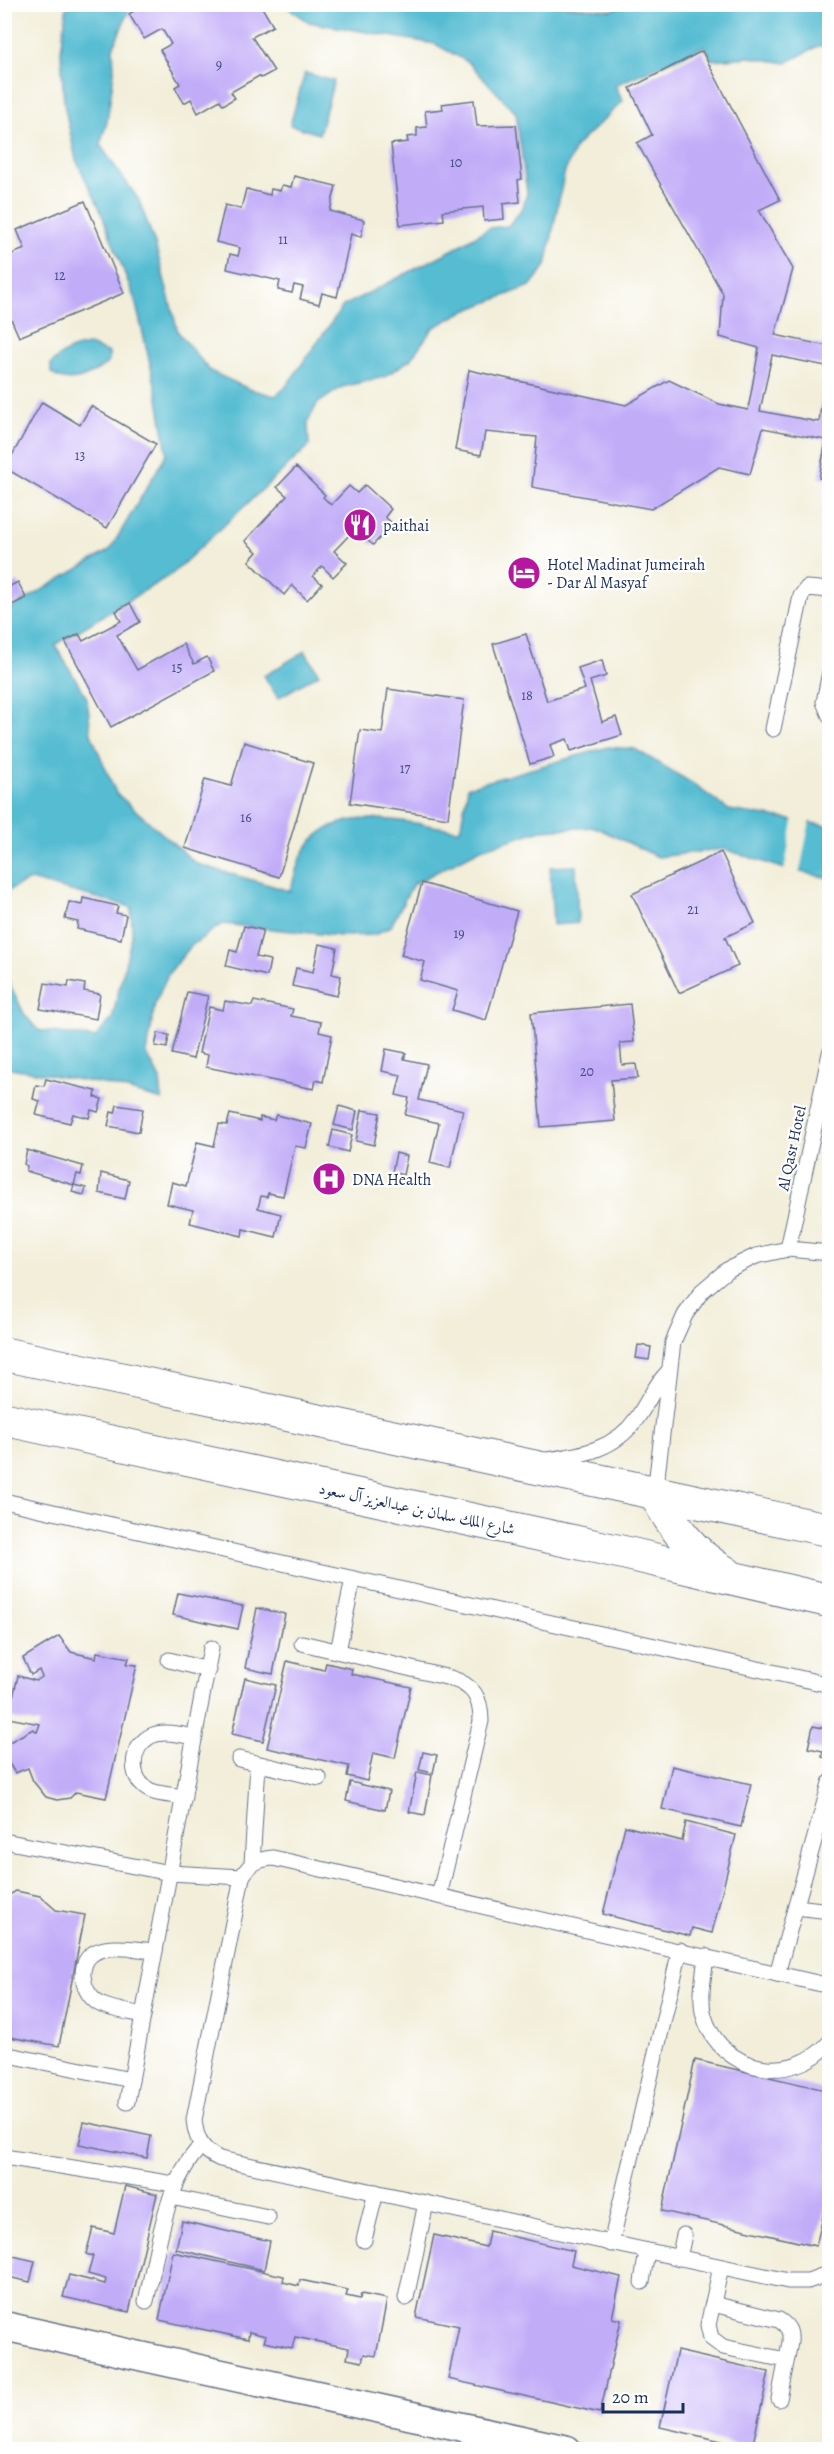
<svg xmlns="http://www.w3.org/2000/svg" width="834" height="2454" viewBox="0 0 834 2454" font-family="Alegreya,Amiri,serif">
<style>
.water{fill:#54bcd2;stroke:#387698;stroke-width:1.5}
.pier{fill:#f2eed9}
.building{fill:#c1acf8;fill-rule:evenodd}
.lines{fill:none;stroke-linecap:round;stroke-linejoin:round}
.service-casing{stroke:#667289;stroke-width:17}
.minor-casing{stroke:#667289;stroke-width:31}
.primary-casing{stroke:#667289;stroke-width:35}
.service{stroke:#fff;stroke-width:15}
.minor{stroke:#fff;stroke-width:28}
.primary{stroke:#fff;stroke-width:33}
.labels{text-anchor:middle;stroke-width:4.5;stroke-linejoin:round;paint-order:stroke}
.number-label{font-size:14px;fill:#444e84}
.poi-label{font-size:16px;fill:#1b2f5e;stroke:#fff;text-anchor:start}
.street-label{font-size:16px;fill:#1b2f5e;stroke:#fff}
</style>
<rect width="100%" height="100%" fill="#fff"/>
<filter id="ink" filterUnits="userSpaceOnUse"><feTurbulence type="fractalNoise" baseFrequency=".0167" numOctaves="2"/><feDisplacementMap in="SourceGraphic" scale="12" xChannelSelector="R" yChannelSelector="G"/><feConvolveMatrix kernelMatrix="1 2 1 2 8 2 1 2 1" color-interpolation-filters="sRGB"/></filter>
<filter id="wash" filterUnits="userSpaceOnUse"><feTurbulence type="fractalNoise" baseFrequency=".008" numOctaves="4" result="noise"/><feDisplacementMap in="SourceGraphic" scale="24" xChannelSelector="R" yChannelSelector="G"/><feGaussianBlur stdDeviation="1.35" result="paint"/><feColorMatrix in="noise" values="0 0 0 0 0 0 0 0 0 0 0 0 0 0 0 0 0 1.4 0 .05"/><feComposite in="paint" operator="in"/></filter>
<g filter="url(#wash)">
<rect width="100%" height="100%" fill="#f2eed9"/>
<g class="water">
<path d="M543 4 612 10 626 4 829 5V44L816 47 786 63 750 57 712 60 705 46 615 85 623 101 576 146 564 174 546 266 530 286 460 313 433 328 410 360 384 377 342 387 317 404 308 422 309 446 172 574 55 645 87 698 91 734 116 793 197 864 290 891C294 880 296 866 302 855 332 798 409 824 460 830L468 787 608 747 635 749 690 782 729 810 829 826V878L782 868 724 849 658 857 595 827 542 830 481 849 413 884 391 926 375 935 341 936 222 924 191 946 169 973 155 1003 147 1054 160 1079 162 1100 109 1085 5 1067V975L25 1015 38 1030 95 1038 112 1019 132 935 131 907 30 880 7 891 5 896V612L110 550 167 453 157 393 135 300 99 207 76 160 64 104 61 51 67 5H131L113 48 114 72 107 122 100 145 139 200 155 244 178 332 210 371 249 389 275 396 285 388 343 306 454 249 489 228 508 226 523 207 527 193 516 113 468 62 435 44 309 22 284 5Z"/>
<path d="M305 73 334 81 319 134 290 125Z"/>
<path d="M89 345 109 353V362C92 375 70 388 51 373V364C63 352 73 347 89 345Z"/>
<path d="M305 651 319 674 278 698 264 676Z"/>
<path d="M576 866 578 923 553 925 550 867Z"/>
</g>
<path class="pier" d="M794 817 810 820 799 875 784 871Z"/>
<g id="blocks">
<g class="building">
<path d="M145 4H260L273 26 252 37 274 71 261 78 259 76 231 92 235 98 223 105 220 100 198 113 191 99 184 103 175 87 180 84 160 50 171 44 162 29 144 39 129 14Z"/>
<path d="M702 51 780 200 759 210 793 269 775 335 827 346 830 339V479L819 478 826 440 763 428 750 474 719 467 651 509 532 487 537 437 485 432 481 455 455 450 469 370 626 405 669 380 719 404 748 410 759 348 720 337 723 294 637 143 652 135 630 88ZM772 355 826 366 819 422 760 411Z"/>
<path d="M474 100 477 126 516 125 522 179 518 180 520 202 503 204 504 219 484 221 483 207 443 211 444 220 400 225 391 144 408 142 407 137 417 136V128L427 127 425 111 443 109 442 104Z"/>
<path d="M294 176 336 186 330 211 364 220 361 237 351 234 337 297 322 293 319 304 300 299 303 287 294 285 292 293 278 290 280 281 227 269 230 254 238 256 240 248 216 242 225 205 241 209 246 189 270 195 271 189 280 191 282 185 291 187Z"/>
<path d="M85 201 124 293 19 337 4 303V257L25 249 17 230Z"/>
<path d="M42 402 80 425 91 406 156 444 107 528 5 468Z"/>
<path d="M296 467 325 495 323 497 331 505 349 486 357 493 365 485 391 509 385 517 393 524 373 545 355 529 334 551 347 563 333 577 322 566 313 576 322 584 307 600 292 585 284 595 249 561 257 552 245 541 287 496 277 487Z"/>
<path d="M18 582 26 598 4 609V589Z"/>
<path d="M130 603 140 622 117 635 137 670 183 644 194 664 207 657 214 671 111 727 65 641 79 634 83 641 121 621 116 611Z"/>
<path d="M526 634 547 701 585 689 578 668 602 660 606 676 590 681 602 722 616 717 622 735 571 751 567 739 550 745 554 757 530 764 493 644Z"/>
<path d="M388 689 464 700 448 818 350 803 360 730 382 733Z"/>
<path d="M244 742 313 763 279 877 185 848 205 779 231 786Z"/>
<path d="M721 852 755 923 725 937 738 966 679 993 632 894Z"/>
<path d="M422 883 517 911 486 1020 452 1010 458 991 420 980 425 962 401 955Z"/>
<path d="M83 898 118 906 116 913 126 915 121 939 77 929 78 922 65 919 69 902 82 905Z"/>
<path d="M244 926 263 930 256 957 270 960 267 976 226 966 230 950 237 952Z"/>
<path d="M319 944 337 948 332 974 341 976 337 996 292 986 296 968 313 972Z"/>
<path d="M69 981 85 984 84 991 100 994 96 1019 40 1009 45 983 68 987Z"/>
<path d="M187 992 208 996 193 1059 172 1054Z"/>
<path d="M225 1001 252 1006 254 1001 293 1009 291 1016 321 1022 319 1032 332 1035 323 1082 316 1080 314 1089 206 1067 208 1055 199 1053 209 1007 223 1010Z"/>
<path d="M630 1004 634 1042 620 1043 622 1065 636 1064 638 1078 611 1080 615 1121 541 1127 531 1013Z"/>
<path d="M158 1033 169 1035 167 1048 155 1046Z"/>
<path d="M386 1049 406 1053 404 1059 427 1064 419 1100 463 1110 450 1168 430 1163 439 1123 405 1115 409 1098 396 1095 401 1075 382 1071Z"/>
<path d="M46 1079 96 1091 95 1097 102 1099 98 1112 91 1110 89 1118 73 1114 70 1123 36 1115 40 1101 33 1099 36 1085 44 1086Z"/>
<path d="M117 1105 143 1109 139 1132 108 1126 111 1112 115 1113Z"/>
<path d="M339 1106 357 1111 353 1130 334 1125Z"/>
<path d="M362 1110 380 1113 374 1145 356 1141Z"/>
<path d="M230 1114 260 1121V1117L274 1120 276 1115 312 1124 306 1148 295 1146 283 1196 268 1193 267 1197 261 1196 258 1208 281 1214 276 1237 243 1229 242 1236 190 1223 193 1210 167 1204 172 1182 186 1186 197 1142 214 1146 219 1124 227 1125Z"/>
<path d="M333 1130 352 1135 348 1152 329 1147Z"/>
<path d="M27 1150 83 1166 81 1175 77 1174 74 1185 26 1171 27 1166 24 1164Z"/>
<path d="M396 1153 407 1156 403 1175 392 1172Z"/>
<path d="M101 1173 129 1180 125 1199 99 1193Z"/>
<path d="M74 1185 86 1188 84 1195 72 1192Z"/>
<path d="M638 1345 651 1347 649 1360 636 1358Z"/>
<path d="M178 1593 243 1606 238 1629 173 1615Z"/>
<path d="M257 1608 285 1614 273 1674 245 1668Z"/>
<path d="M59 1636 71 1652 96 1658 97 1652 129 1658 127 1664 137 1665 106 1798 76 1792 70 1798 57 1800 46 1797 33 1781 28 1768 15 1773 4 1756V1745L33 1729 37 1732 40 1724 8 1718 18 1676 36 1681 42 1677 39 1670 31 1675 23 1658Z"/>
<path d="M287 1661 324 1670 326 1663 352 1669 351 1674 411 1687 395 1758 373 1753 367 1781 347 1776 349 1766 267 1748Z"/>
<path d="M245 1678 276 1685 263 1741 232 1734Z"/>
<path d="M829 1722H830V1759L822 1757 823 1751 808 1748 813 1726 827 1729Z"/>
<path d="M423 1752 437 1755 433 1773 419 1770Z"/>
<path d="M672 1766 751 1784 741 1827 662 1809Z"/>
<path d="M417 1772 432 1775 425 1815 409 1812Z"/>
<path d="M350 1782 389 1791 385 1810 346 1801Z"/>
<path d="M686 1822 736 1835 712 1933 692 1928 690 1936 603 1914 625 1826 682 1841Z"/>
<path d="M16 1891 40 1896 56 1910 85 1915 59 2046 4 2036V1898Z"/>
<path d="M695 2060 830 2091V2187L816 2246 662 2211Z"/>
<path d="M84 2122 151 2136 147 2158 79 2144Z"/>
<path d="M125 2186 157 2194 129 2312 63 2297 69 2275 105 2284 106 2279 88 2274 93 2256 86 2254 93 2228 114 2233Z"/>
<path d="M182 2221 270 2241 264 2270 176 2249Z"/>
<path d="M489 2231 574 2251 571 2265 621 2277 612 2318 621 2320 600 2413 448 2379 459 2326 416 2317 434 2235 486 2247Z"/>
<path d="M173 2252 284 2276 283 2282 299 2286 300 2280 348 2290 346 2296 360 2299 361 2294 387 2299 376 2356 364 2354 362 2362 347 2359 349 2348 295 2337 292 2348 264 2342 266 2336 249 2332 248 2339 159 2320Z"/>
<path d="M13 2256 35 2261 30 2282 8 2277Z"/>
<path d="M677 2351 769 2372 752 2448 660 2427Z"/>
</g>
</g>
</g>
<g filter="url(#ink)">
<use href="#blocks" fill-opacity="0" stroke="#667289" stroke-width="1.5"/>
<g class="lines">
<g class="service-casing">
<g id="service">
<path d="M830 672 824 702 830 716"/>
<path d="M773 729 801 596 807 588 830 590"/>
<path d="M788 1249 830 1053"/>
<path d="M547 1460C582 1455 616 1449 637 1418 648 1402 654 1386 668 1372"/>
<path d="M655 1493 673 1342 685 1315 702 1291 727 1270 756 1256 788 1249 830 1253"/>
<path d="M4 1501 830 1685"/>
<path d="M302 1643 450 1678C473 1685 481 1697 481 1721L439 1896"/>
<path d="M338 1651 353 1579"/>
<path d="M169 1660 208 1670"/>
<path d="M239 1759 319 1778"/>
<path d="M184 1797C174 1795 161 1795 151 1791 129 1781 129 1749 149 1737 162 1729 181 1735 195 1737"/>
<path d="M4 1841 170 1873 242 1877"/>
<path d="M252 1864 258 1764"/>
<path d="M796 1907 830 1911"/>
<path d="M706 1956C704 1975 699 1998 704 2016 721 2073 792 2086 830 2042"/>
<path d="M777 1974 830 1783"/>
<path d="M830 1986 273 1858C258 1859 249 1864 242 1877L194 2120C196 2139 202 2151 220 2159L788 2281H808L830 2273"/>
<path d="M143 2015C130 2012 110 2010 98 2003 88 1996 84 1987 83 1976 82 1937 132 1949 155 1951"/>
<path d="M4 2054 131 2080"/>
<path d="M127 2102 211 1648"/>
<path d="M4 2157 174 2184"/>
<path d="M171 2197 268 2217"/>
<path d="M364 2240 376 2192"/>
<path d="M611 2244 680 1950"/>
<path d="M679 2258 684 2235"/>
<path d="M721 2267 708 2325 711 2338 723 2347 786 2360"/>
<path d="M642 2282 647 2251"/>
<path d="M406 2298 426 2203"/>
<path d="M146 2301C158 2251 164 2184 201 2146"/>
<path d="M713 2304 779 2320C788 2326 791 2331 790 2342L779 2399"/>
</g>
</g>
<g class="minor-casing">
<path id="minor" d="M4 2326 567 2450"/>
</g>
<g class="primary-casing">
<g id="primary">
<path d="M4 1354 830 1530"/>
<path d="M4 1419 621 1552 830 1601"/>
<path d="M655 1493C672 1525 693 1555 726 1573"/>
</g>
</g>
<use href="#service" class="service"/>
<use href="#minor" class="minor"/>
<use href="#primary" class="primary"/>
</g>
</g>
<defs>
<g id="restaurant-disc" transform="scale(1.725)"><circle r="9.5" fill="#b5179e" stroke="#fff"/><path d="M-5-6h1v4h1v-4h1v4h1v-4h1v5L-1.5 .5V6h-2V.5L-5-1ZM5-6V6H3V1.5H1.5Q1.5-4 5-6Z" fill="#fff"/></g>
<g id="hotel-disc" transform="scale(1.725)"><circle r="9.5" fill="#b5179e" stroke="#fff"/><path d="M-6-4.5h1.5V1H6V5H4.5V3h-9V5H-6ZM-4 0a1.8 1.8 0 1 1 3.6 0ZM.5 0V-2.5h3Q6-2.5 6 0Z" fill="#fff"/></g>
<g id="hospital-disc" transform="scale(1.725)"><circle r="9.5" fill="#b5179e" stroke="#fff"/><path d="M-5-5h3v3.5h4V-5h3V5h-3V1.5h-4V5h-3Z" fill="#fff"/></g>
</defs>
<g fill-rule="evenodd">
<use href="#restaurant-disc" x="360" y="525"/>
<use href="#hotel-disc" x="524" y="573"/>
<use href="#hospital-disc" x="329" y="1179"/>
</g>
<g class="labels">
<g class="number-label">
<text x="219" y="69">9</text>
<text x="456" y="167">10</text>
<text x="283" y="244">11</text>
<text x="60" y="280">12</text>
<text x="80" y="460">13</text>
<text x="177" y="672">15</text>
<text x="527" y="700">18</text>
<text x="405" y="773">17</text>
<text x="246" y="822">16</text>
<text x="693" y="914">21</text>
<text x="459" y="938">19</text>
<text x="587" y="1076">20</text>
</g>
<g class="poi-label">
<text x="383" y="531">paithai</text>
<text x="547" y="570">Hotel Madinat Jumeirah<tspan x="547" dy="18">- Dar Al Masyaf</tspan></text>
<text x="352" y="1185">DNA Health</text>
</g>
<g class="street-label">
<text transform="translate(791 1148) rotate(-78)" y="6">Al Qasr Hotel</text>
<text transform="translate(417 1508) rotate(12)" y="6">شارع الملك سلمان بن عبدالعزيز آل سعود</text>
</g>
</g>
<rect width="834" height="2454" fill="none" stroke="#fff" stroke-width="24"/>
<path d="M603 2403v9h80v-9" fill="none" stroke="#1b2f5e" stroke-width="3"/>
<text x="612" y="2403" font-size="18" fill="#1b2f5e" stroke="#ffffff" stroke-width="4.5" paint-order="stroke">20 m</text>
</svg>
